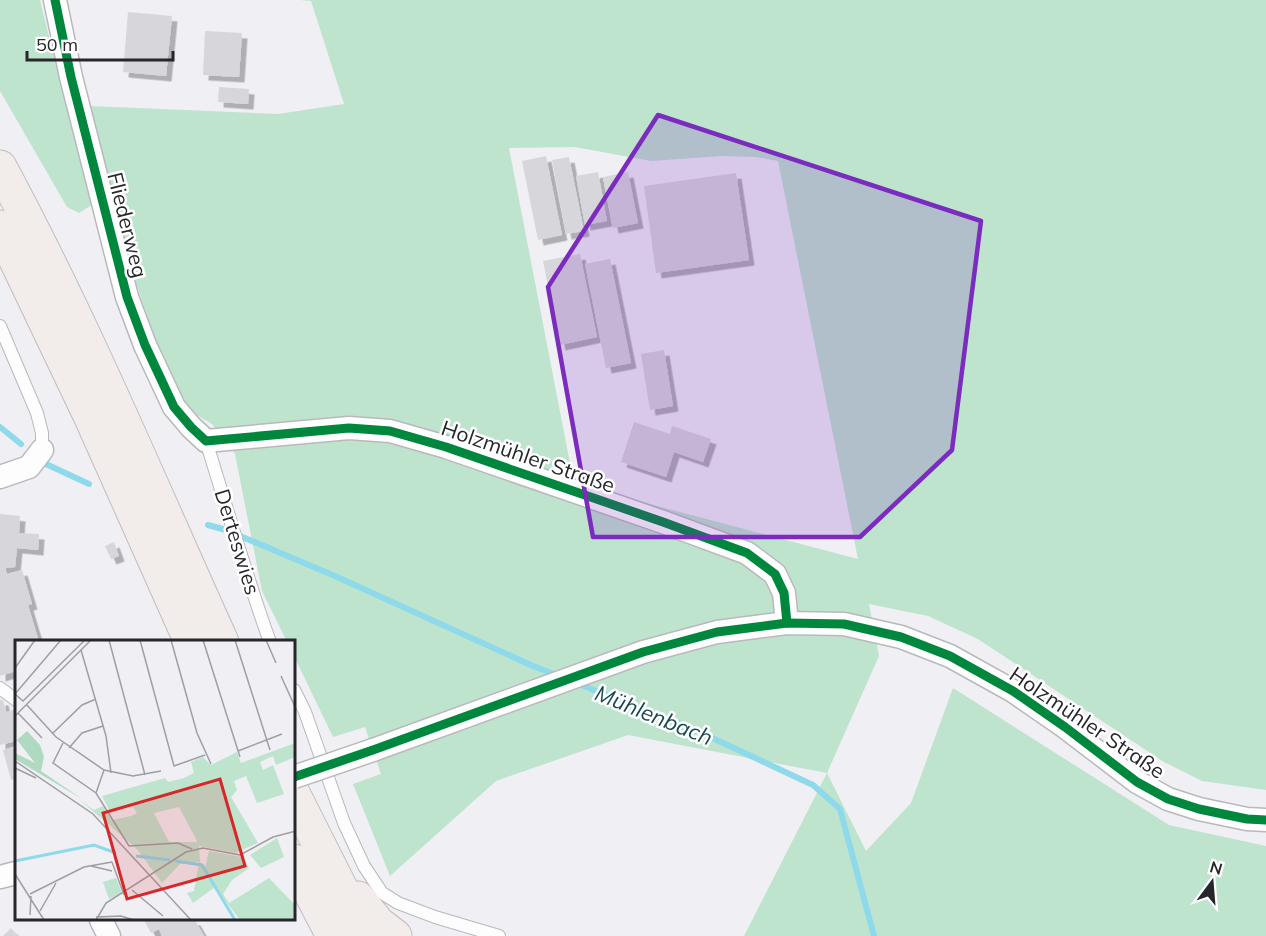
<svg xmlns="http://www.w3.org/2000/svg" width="1266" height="936" viewBox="0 0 1266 936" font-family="Mulish,sans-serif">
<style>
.green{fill:#bee4ce;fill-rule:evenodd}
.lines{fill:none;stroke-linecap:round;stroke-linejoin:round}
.stream{stroke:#8ed9ea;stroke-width:6}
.building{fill:#d7d6db;filter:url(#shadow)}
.service-casing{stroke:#b9b9bd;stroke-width:14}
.minor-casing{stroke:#b9b9bd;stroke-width:25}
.motorway-casing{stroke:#c4bcbe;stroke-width:35}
.service{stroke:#fdfdfd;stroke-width:12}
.minor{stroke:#fdfdfd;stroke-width:22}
.motorway{stroke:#f2eceb;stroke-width:33}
.minor-bridge-casing{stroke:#b9b9bd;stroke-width:25;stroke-linecap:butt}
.minor-bridge{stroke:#fdfdfd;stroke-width:22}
.cycleway-casing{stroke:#fff;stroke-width:13}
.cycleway{stroke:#00873e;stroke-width:9}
.marked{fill:#7b2cbf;fill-opacity:0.2;stroke:#7b2cbf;stroke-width:4.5;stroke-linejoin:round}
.labels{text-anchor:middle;stroke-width:5;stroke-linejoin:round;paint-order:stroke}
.street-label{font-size:21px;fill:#27262a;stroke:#fff}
.water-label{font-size:22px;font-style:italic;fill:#194953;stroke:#fff}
.inset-river{fill:none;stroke:#8ed9ea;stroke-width:3}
.inset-road{fill:none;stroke:#9f9fa3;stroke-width:1.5}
.view{fill:#d62828;fill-opacity:0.15;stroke:#d62828;stroke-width:3}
.inset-edge{fill:none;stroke:#27262a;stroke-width:3}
</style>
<defs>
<filter id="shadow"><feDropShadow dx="5.5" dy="5.5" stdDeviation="0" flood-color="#0004"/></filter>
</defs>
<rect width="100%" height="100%" fill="#efeff4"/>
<path class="green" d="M0 0H40L66 105 278 114 344 104 311 1 300 0H1266V790L1202 781 1164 762 978 639 928 616 869 604 879 656 827 773 866 851 911 803 953 688 1169 825 1266 846V936H744L827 773 628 735 496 781 390 876 353 784 381 774 365 727 333 737 294 656V642H287L262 591 235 454 212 424 190 411 172 385 108 204 90 206 79 213 67 207 0 91ZM575 147 651 161 721 156 756 157 778 161 858 559 574 484 509 148Z"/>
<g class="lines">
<g class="stream">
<path d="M0 427 21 444"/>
<path d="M46 464 89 484"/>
<path d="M208 525 226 530 335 576 533 666 559 676"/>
<path d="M576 683 689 727 813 785 840 809 874 936"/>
</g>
</g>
<g class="building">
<path d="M128 12 172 16 166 76 123 72Z"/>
<path d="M205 31 242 33 239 77 203 75Z"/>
<path d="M219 87 249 89 248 104 218 102Z"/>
<path d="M546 156 562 235 538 240 522 161Z"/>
<path d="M569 157 584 231 566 234 552 160Z"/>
<path d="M598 172 607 221 585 225 576 176Z"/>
<path d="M628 172 638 223 613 228 603 177Z"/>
<path d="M736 173 749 260 656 273 644 186Z"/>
<path d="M580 254 597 337 560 345 543 261Z"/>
<path d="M610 259 631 363 606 368 585 264Z"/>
<path d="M664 350 673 406 650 410 641 354Z"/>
<path d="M634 422 670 434 672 426 711 439 703 462 674 452 666 477 621 462Z"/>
<path d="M0 514 20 516 19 533 39 534 38 550 17 548 15 567 5 568 7 574 22 570 32 604 28 605 39 642H16V671L0 676Z"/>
<path d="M114 542 119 556 111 559 105 546Z"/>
<path d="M0 700H3L6 712 16 709V741L0 745Z"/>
<path d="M16 746V779L11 780 3 750Z"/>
<path d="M144 920H195L204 936H162L159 929 151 933Z"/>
<path d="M11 928 18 936H3Z"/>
</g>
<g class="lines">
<g class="service-casing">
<g id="service">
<path d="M0 326 37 413 42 433V450"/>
<path d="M206 441C227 508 246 576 270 642"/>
<path d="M0 688 16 700"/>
<path d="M294 690 305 712 344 823 364 866 382 893 398 903 435 917 499 936"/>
</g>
</g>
<g class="minor-casing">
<g id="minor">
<path d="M55 0 71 77 127 297 145 345 174 407 191 427 206 441 349 428 390 431 446 447 663 522 747 553 775 574 784 593 787 623"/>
<path d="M0 477 29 467 42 450"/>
<path d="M373 750 643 652 717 632 787 623 844 624 901 637 950 656 1013 691 1065 727 1137 782 1168 799 1199 809 1247 819 1266 820"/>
<path d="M0 877 16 873"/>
<path d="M101 920 109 936"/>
</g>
</g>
<g class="motorway-casing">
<g id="motorway">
<path d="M0 167C83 321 150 483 222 642"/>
<path d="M0 227 92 420 191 642"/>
<path d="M294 795 365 936"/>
<path d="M294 861 333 936"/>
<path d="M358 898 378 923 395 936"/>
</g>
</g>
<use href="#service" class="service"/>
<use href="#minor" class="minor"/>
<use href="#motorway" class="motorway"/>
<g class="minor-bridge-casing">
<path id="minor-bridge" d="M294 777 373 750"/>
</g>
<use href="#minor-bridge" class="minor-bridge"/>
<g class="cycleway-casing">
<g id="cycleway">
<path d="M55 0 71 77 127 297 145 345 174 407 191 427 206 441 349 428 390 431 446 447 663 522 747 553 775 574 784 593 787 623"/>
<path d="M294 777 373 750 643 652 717 632 787 623 844 624 901 637 950 656 1013 691 1065 727 1137 782 1168 799 1199 809 1247 819 1266 820"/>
</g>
</g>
<use href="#cycleway" class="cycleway"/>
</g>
<path class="marked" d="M658 115 981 221 952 450 860 537H593L548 287Z"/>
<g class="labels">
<g class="street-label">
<text transform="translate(127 225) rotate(76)" y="7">Fliederweg</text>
<text transform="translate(528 457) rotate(19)" y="7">Holzmühler Straße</text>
<text transform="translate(237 542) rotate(73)" y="7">Derteswies</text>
<text transform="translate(1087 723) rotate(34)" y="7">Holzmühler Straße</text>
</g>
<g class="water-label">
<text transform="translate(654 715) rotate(22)" y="8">Mühlenbach</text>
</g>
</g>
<g transform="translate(15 640)">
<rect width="280" height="280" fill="#efeff4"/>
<path d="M280 103V117L261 125 258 116 245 122 248 130 258 125 269 154 242 163 231 136 219 141 222 150 216 157 243 203 220 213 184 206 185 222 190 228 194 211 227 217 234 228 217 240 208 254 214 263 254 238 280 265V280H225L200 247 178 263 172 253 179 251 184 222 165 224 147 243 121 208 65 160 79 170 88 166 97 180 116 176 122 173 116 164 94 170 87 156 150 138 153 142 169 138 179 133 176 122 188 117 196 125 222 112 226 123ZM164 167 182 201 181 202H154L139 173ZM262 198 269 217 246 228 235 215ZM101 238 107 253 94 259 88 242Z" fill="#bee4ce" fill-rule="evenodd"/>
<path d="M12 91 25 105 29 117 26 131 67 159 0 119V113L20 123 2 100Z" fill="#afd9c1"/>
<path class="inset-river" d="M121 216 155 220M0 221 79 205 101 213M160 221 187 225 220 280"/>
<path class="inset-road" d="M94 0 130 135M125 0 159 126 190 115M156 0 182 93 196 124M188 0 225 117M220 0 255 110M251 0 261 23M66 10 91 96 96 133M0 28 20 0M266 36 281 69M0 54 8 61 70 0M0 54 46 0M11 64 41 97 89 130 118 136 146 131M3 73 27 98M0 76 76 0M37 94 67 65 81 59M48 103 38 123 81 153 114 206 163 203 177 209M54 108 67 93 88 86M223 111 267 94M0 121 78 174 176 280M0 128 21 138M81 153 89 130M97 222 109 255M76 226 97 231M0 234 29 280M117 250 148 276M15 254 69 227 97 222M25 271 41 243M15 275 16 256M81 277 106 276 119 280M81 280 91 263 171 212 188 208 225 215 258 197 281 191"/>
<path class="view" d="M205 139 230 226 112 259 88 173Z"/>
<rect width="280" height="280" class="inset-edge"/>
</g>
<g transform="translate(1212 882) rotate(16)" stroke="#ffffff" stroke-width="4.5" paint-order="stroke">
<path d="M0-4.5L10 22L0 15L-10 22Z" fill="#27262a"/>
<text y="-9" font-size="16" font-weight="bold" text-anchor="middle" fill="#27262a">N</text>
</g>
<path d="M27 51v9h146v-9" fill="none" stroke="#27262a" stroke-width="3"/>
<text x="36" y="51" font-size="18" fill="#27262a" stroke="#ffffff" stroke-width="4.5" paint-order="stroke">50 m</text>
</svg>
